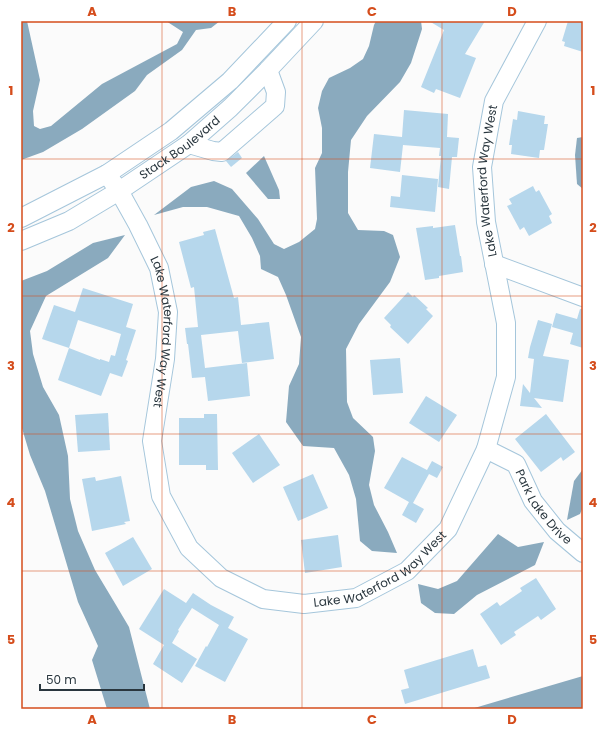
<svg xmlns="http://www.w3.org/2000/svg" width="604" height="730" viewBox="0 0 604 730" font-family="Poppins,sans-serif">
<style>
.water{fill:#8aaabe}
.building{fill:#b6d7ec}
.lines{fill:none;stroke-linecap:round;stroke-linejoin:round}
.minor-casing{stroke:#a5c6db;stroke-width:20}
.minor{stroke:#fff;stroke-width:18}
.grid{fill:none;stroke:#d54d1c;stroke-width:1;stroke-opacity:0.55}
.labels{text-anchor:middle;stroke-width:4;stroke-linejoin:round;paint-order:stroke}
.street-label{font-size:12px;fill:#29363e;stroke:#fff}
.neatline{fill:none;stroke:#d54d1c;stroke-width:1.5}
.grid-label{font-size:13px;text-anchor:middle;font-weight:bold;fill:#d54d1c}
</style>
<rect width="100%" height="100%" fill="#fbfbfb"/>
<g class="water">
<path d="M21 21H27L40 80 33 111 34 126 40 129 51 126 102 84 177 44 183 32 166 21H220L211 28 196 30 182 50 147 75 135 91 82 129 43 152 21 160Z"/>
<path d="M376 21H421L422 29 411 63 400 82 367 116 351 140 348 172V213L358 230 384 231 393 235 400 257 390 282 359 324 346 349 347 402 353 418 373 437 375 451 369 485 374 505 388 532 397 553 372 551 360 541 356 499 349 475 334 448 303 446 286 422 289 386 299 364 301 337 286 295 278 277 261 269 260 256 252 238 239 216 207 207H183L154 215 191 187 214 181 232 189 258 219 274 244 284 249 299 242 315 229 317 219 315 168 322 153V128L318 108 322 91 329 78 350 68 363 59 369 46 374 25Z"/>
<path d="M583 137V189L577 184 575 155 577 138Z"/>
<path d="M264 156 279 190 280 199H268L246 173Z"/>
<path d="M125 235 108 258 46 296 30 331 33 354 43 387 59 415 68 456 70 499 78 531 95 570 116 605 129 627 150 709H107L92 660 98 646 78 602 45 491 30 455 21 425V281L47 271 93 243Z"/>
<path d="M583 469V507L580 514 567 520 574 481Z"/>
<path d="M498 534 518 547 544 542 535 565 477 595 454 614 435 613 421 603 418 584 438 589 457 581Z"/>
<path d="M583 676V709H471Z"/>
</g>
<g class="building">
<path d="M429 21H485L465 54 476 58 460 98 436 89 434 93 421 87 444 30Z"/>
<path d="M568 21H583V52L564 46 565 42 562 41Z"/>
<path d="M404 110 448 114 447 137 459 138 457 157H452L449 189 438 187 441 156H439L440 148 403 145 400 172 370 168 374 134 402 137Z"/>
<path d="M518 111 545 116 544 124H548L544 150H540L539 158 511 154 512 145H509L513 119 517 120Z"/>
<path d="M238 152 242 158 231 167 226 161Z"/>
<path d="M402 175 438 179 435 212 390 207 391 196 400 197Z"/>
<path d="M533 186 536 192 539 190 552 214 549 216 552 223 529 236 524 227 520 230 507 206 512 204 509 199Z"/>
<path d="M455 225 460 256H461L463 272 439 276V278L425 280 416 228 433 226V228Z"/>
<path d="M215 229 234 298 238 297 241 325 269 322 274 359 242 363 238 331 201 335 205 368 247 363 250 396 208 401 205 377 192 378 188 344H187L185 328 198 327 194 287 191 288 179 242 204 235 203 232Z"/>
<path d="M83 288 133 304 126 327 136 330 126 360 128 361 122 377 110 373 101 396 58 380 69 348 100 360V359L109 362 111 355 115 356 121 334 78 320 69 348 42 339 54 305 75 312Z"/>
<path d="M408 292 413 297 414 295 428 308 426 309 433 316 408 344 390 327 391 325 384 318Z"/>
<path d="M580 309H583V348L570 344 573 333 552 327 556 313 577 319Z"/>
<path d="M538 320 552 324 543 356 569 360 563 402 534 398 542 408 520 406 523 384 530 393 534 359 528 358 530 347Z"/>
<path d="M400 358 403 393 373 395 370 360Z"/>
<path d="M426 396 457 415 439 442 409 423Z"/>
<path d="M108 413 110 450 78 452 75 415Z"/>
<path d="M204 414H217L218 470H206V465H179V418H204Z"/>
<path d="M546 414 575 452 563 461 561 457 541 472 515 439Z"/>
<path d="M259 434 280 465 253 483 232 453Z"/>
<path d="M402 457 427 470 432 461 443 467 437 478 429 474 413 503 424 509 416 523 402 515 409 502 384 488Z"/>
<path d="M313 474 328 508 298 521 283 487Z"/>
<path d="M121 476 130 521 124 522 126 524 92 531 82 479 95 477 96 481Z"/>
<path d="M338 535 342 567 305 573 301 540Z"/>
<path d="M133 537 152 569 123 586 105 553Z"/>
<path d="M536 578 556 609 541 620 538 616 514 632 516 635 501 645 480 614 497 602 500 606 522 591 520 588Z"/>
<path d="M164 589 186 603 193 593 211 605 234 617 228 628 248 639 225 682 195 666 206 646 207 647 219 625 192 608 178 630 179 631 172 643 197 659 182 683 153 664 164 645 139 629Z"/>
<path d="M473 649 478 667 486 665 490 678 405 704 401 690 409 688 404 670Z"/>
</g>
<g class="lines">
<g class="minor-casing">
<g id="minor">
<path d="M189 144 213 151 222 152 275 106 276 92 268 70"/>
<path id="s1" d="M107 174 119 191 123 198 138 225 159 268 168 312 165 359 152 441 161 496 189 548 221 578 263 599 304 604 356 598 407 571 448 529 486 449 506 377V323L486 222 482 167 494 101 537 21"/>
<path d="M21 218 107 174 171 131 230 81 287 21"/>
<path id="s2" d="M21 241 69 221 119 191 189 144 230 108 268 70 314 21"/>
<path d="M494 264 583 297"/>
<path id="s3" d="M486 449 516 464 533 501 557 531 583 553"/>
</g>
</g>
<use href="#minor" class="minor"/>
</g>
<path class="grid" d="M162 21V709M302 21V709M442 21V709M21 159H583M21 296H583M21 434H583M21 571H583"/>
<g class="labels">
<g class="street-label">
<text dy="4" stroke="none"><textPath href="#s2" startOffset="185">Stack Boulevard</textPath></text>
<text dy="4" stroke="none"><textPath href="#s1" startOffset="1060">Lake Waterford Way West</textPath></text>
<text dy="4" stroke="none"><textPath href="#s1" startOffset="172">Lake Waterford Way West</textPath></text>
<text dy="4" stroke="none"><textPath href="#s3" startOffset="85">Park Lake Drive</textPath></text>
<text dy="4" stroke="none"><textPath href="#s1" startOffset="616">Lake Waterford Way West</textPath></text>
</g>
</g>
<rect width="604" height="730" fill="none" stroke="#ffffff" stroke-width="44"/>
<path d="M40 684v6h104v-6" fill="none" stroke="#29363e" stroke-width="2"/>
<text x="46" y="684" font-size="12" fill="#29363e" stroke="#ffffff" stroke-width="3" paint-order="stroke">50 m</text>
<rect x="22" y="22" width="560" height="686" class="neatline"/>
<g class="grid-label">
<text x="92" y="16">A</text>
<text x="232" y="16">B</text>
<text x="372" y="16">C</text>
<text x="512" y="16">D</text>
<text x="11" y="95">1</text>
<text x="593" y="95">1</text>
<text x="11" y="232">2</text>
<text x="593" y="232">2</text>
<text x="11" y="370">3</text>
<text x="593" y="370">3</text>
<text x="11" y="507">4</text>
<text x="593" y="507">4</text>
<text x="11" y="644">5</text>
<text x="593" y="644">5</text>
<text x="92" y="724">A</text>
<text x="232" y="724">B</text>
<text x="372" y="724">C</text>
<text x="512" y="724">D</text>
</g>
</svg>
